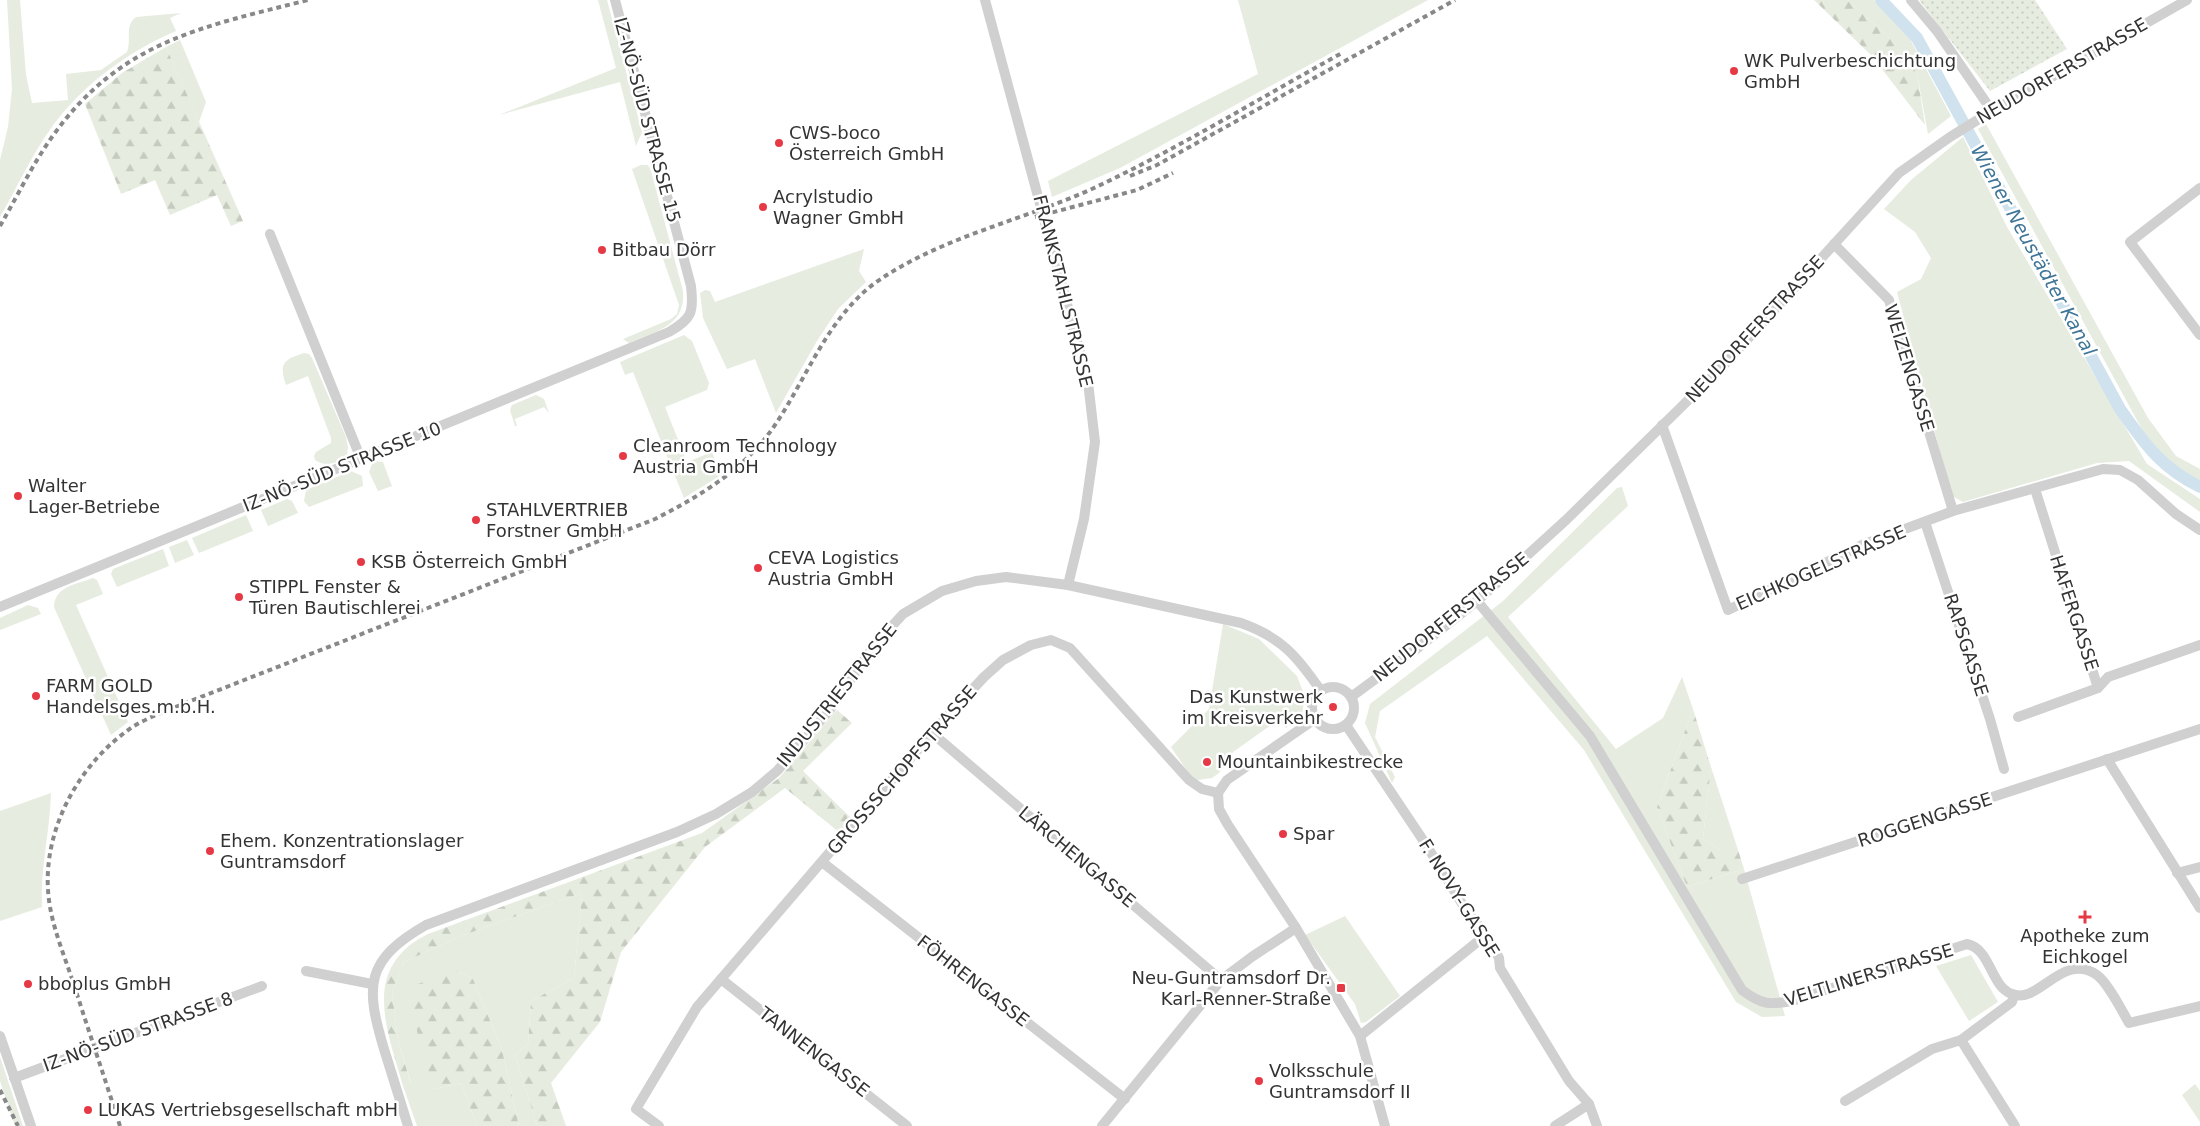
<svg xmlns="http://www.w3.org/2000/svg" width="2200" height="1126" viewBox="0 0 2200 1126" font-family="'DejaVu Sans',sans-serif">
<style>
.green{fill:#e6ecdf}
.forest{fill:url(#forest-firs)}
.garden{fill:url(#garden-dots)}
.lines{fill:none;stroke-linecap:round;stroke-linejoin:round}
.canal{stroke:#cfe2ee;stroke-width:12}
.minor{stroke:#d0d0d0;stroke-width:10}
.rail{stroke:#888;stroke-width:4;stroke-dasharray:5 4;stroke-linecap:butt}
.poi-dot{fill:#e63946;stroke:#fff;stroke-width:2}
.labels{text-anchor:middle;stroke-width:5;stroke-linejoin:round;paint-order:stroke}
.poi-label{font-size:18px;fill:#333;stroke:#fff;text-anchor:start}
.street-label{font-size:18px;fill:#333;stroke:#fff}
.water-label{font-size:19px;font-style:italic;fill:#3f7597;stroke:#fff}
</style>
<defs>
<pattern id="forest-firs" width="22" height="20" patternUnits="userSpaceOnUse" patternTransform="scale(1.25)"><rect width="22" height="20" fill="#e6ecdf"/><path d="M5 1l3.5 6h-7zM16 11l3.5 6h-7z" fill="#c6cbc0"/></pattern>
<pattern id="garden-dots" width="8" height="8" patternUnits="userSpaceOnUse" patternTransform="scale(1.25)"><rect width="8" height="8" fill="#e6ecdf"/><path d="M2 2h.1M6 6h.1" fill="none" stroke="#c6cbc0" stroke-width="1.8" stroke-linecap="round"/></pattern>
</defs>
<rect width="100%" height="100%" fill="#fff"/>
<g class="green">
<path d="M7 0H20L26 75 32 103 68 100 66 74 101 70 127 52C132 39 124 26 136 17L181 13 170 18 176 31C129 51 85 83 54 124 33 152 18 186 0 217V160L8 127 12 89Z"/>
<path d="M598 0H607L642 132 636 146 620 82 499 115 616 68Z"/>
<path d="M1238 0H1428L1120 168 1052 197 1048 181 1258 74Z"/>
<path d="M1847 0H1874L1910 39 1951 116 1928 134 1917 73 1889 37Z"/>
<path d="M180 40 206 102 199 122 166 47Z"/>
<path d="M1986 124 2148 418 2176 456 2200 469V481L2179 469 2150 444 1978 129Z"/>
<path d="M1963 137 2007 227 2147 464 2200 499V512L2129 461 2097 463 1963 502 1952 496 1897 292 1921 279 1931 258 1915 232 1884 209 1911 180Z"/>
<path d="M641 165H648L651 171 683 291C686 326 656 331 629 343L623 339 671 319 677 314 679 305 632 169Z"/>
<path d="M864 249 859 271 866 282 838 309 817 341 776 413 755 359 727 369 703 318 700 293 705 290 710 291 715 302Z"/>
<path d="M684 335 692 341 709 383 707 390 665 407 687 462 712 452 721 475 684 498 633 372 625 375 620 362Z"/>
<path d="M304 353 309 354 312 358 346 437 348 447 347 455C338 463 326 468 315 460L314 456 316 452 331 443V438L308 376 286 385C279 363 283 360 304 353Z"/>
<path d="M536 395 544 399 549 413 544 407 515 419 517 426H515L510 410 512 405Z"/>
<path d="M376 461 383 462 392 486 378 491 369 472 372 464Z"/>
<path d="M351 471 362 476 363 486 309 507 304 501 306 490Z"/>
<path d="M1622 487 1628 506 1508 617 1616 749 1663 718 1682 677 1693 709 1657 807 1687 887 1744 869 1785 1016 1762 1017 1736 1002 1584 750 1487 636 1380 711 1375 737 1395 777 1392 783 1365 723 1370 704 1503 601 1617 488Z"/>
<path d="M287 499 292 501 298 513 268 526 261 510Z"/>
<path d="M246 515 253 531 199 553 192 538Z"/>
<path d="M187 540 194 555 175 563 169 547Z"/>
<path d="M163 549 169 566 117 587 111 574 113 569Z"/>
<path d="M93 578 97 580 103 594 76 605 128 722 111 735 54 607C54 587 77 584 93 578Z"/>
<path d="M28 605 38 608 41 614 0 630V618Z"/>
<path d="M1223 624 1259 639 1297 676 1305 697 1302 713 1286 728 1279 722 1271 725 1233 752 1219 773 1212 778 1198 780 1191 777 1171 747 1209 709Z"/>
<path d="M1711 767 1738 850H1720L1703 838Z"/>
<path d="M51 793C50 832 40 868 42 907L0 921V811Z"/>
<path d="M582 893 574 978 531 1001 528 1044 515 1055 537 1126H519L502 1050 473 979 453 969 435 1089 461 1083 477 1126H417L403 1086 411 1083 398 1040 392 993 404 962 461 936Z"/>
<path d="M1345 916 1400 996 1366 1022 1361 1023 1355 1004 1305 935Z"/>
<path d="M1971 955 1998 1002 1969 1021 1936 966Z"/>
<path d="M0 1057 23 1126H15L0 1081Z"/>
<path d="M2195 1084 2200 1091V1122L2182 1095Z"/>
</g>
<g class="forest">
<path d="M1814 0H1847L1889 37 1917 73 1925 125 1872 56Z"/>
<path d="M166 47 243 221 231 226 217 195 170 215 155 180 121 194 85 104 122 73Z"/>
<path d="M1693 709 1711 767 1703 838 1720 850H1738L1744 869 1687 887 1657 807Z"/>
<path d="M837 710 852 723 803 771 852 819 840 833 785 788 705 847 621 952 600 1022 551 1083 566 1126H537L515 1055 528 1044 531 1001 574 978 582 893 461 936 404 962 392 993 398 1040 411 1084 403 1086C387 1029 360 968 428 934L702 833 779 778Z"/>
<path d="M453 969 473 979 502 1050 519 1126H477L461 1083 435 1089 420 1047 412 1003 418 984Z"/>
</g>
<path class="garden" d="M1919 0H2035L2067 49 1990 91Z"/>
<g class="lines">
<path class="canal" d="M1881 0 1917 38 2120 409C2145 444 2160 467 2200 487"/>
<g class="minor">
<path d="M985 0 1088 382 1095 442 1084 519 1068 585"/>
<path d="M1911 0 1937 31 1992 111"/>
<path d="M2200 188 2130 242 2200 335"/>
<path d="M270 234 361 459"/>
<path d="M1834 244 1889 300 1953 511"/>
<path d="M1662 425 1728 610 1862 545 1953 511 2103 469 2120 470 2138 480 2176 514 2200 530"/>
<path d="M2035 489 2098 688 2108 677 2200 645"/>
<path d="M1925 522 1990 719 2004 769"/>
<path d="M1477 601 1590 736 1742 990C1762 1005 1769 1005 1792 1001L1967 944C1991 949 1990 986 2012 994 2039 1005 2062 951 2097 975 2108 983 2122 1011 2129 1023L2200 1006"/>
<path d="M0 607 669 332C692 319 694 312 691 286L615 0"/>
<circle cx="1333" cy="708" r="21"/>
<path d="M1351 697 1415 650 1477 601 1566 520 1723 366 1899 173 1950 137 1992 111 2187 0"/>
<path d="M2018 717 2098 688"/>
<path d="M1346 725 1427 846 1464 907 1486 935 1499 958 1500 968 1569 1081 1589 1104 1597 1126"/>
<path d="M932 733 1221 980"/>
<path d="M2107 759 2200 908"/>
<path d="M1218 793 1219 809 1228 825 1296 928 1360 1036 1385 1126"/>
<path d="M1218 793 1227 780 1315 719"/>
<path d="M822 862 1125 1099"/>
<path d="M2177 873 2200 867"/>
<path d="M1742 879 2200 729"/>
<path d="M306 971 372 984"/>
<path d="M721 979 907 1126"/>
<path d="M2014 995 2012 1002 1961 1040 2015 1126"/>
<path d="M0 1036 31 1126"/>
<path d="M1360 1036 1486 935"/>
<path d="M14 1078 262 986"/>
<path d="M1845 1101 1932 1049 1961 1040"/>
<path d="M408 1126C400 1101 392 1075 384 1049 365 986 365 960 426 925L677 832 716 814 752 792 777 771 829 711 873 647 903 614 942 591 976 581 1006 577 1068 585 1241 623C1281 637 1297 656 1321 691"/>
<path d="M659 1126 636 1109 697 1007 932 733 984 677 1003 660 1031 645 1051 640 1070 648 1189 780 1202 789 1218 793"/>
<path d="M1102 1126 1221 980 1253 956 1296 928"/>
<path d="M1555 1126 1589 1104"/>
</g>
<g class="rail">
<path d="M1130 176 1157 165 1455 0"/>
<path d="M1035 217 1137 190 1173 173"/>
<path d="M0 226C17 197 32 165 52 137 120 41 202 27 308 0"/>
<path d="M0 1090 18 1126"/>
<path d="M120 1126C105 1079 89 1032 74 985 64 954 50 923 48 890 44 826 81 761 134 726 149 717 166 711 183 704L655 519C702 495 747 468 777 422 808 375 828 318 875 283 940 237 1022 221 1094 188 1179 148 1260 98 1342 53"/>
</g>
</g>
<g class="poi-dot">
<circle cx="1734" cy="71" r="5"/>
<circle cx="779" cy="143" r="5"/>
<circle cx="763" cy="207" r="5"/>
<circle cx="602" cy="250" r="5"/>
<circle cx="623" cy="456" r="5"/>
<circle cx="18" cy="496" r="5"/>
<circle cx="476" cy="520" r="5"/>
<circle cx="361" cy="562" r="5"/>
<circle cx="758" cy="568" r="5"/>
<circle cx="239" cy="597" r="5"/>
<circle cx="36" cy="696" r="5"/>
<circle cx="1333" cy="707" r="5"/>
<circle cx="1207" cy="762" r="5"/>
<circle cx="1283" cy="834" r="5"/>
<circle cx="210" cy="851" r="5"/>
<path d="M2082.5 909.5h5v5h5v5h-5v5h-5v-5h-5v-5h5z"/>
<circle cx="28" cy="984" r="5"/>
<rect x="1336" y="983" width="10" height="10" rx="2.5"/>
<circle cx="1259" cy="1081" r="5"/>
<circle cx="88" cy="1110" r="5"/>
</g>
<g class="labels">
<g class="poi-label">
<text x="1744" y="67">WK Pulverbeschichtung<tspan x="1744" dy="21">GmbH</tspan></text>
<text x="789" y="139">CWS-boco<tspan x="789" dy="21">Österreich GmbH</tspan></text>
<text x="773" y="203">Acrylstudio<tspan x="773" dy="21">Wagner GmbH</tspan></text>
<text x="612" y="256">Bitbau Dörr</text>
<text x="633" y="452">Cleanroom Technology<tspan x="633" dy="21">Austria GmbH</tspan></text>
<text x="28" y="492">Walter<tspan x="28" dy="21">Lager-Betriebe</tspan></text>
<text x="486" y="516">STAHLVERTRIEB<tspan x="486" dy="21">Forstner GmbH</tspan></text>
<text x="768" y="564">CEVA Logistics<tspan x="768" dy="21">Austria GmbH</tspan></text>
<text x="371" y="568">KSB Österreich GmbH</text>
<text x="249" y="593">STIPPL Fenster &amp;<tspan x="249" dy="21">Türen Bautischlerei</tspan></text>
<text x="46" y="692">FARM GOLD<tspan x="46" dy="21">Handelsges.m.b.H.</tspan></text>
<text x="1323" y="703" text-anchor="end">Das Kunstwerk<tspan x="1323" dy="21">im Kreisverkehr</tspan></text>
<text x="1217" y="768">Mountainbikestrecke</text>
<text x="1293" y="840">Spar</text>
<text x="220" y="847">Ehem. Konzentrationslager<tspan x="220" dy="21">Guntramsdorf</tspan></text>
<text x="2085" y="942" text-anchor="middle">Apotheke zum<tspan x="2085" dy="21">Eichkogel</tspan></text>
<text x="1331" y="984" text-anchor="end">Neu-Guntramsdorf Dr.<tspan x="1331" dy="21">Karl-Renner-Straße</tspan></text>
<text x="38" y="990">bboplus GmbH</text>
<text x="1269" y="1077">Volksschule<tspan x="1269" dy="21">Guntramsdorf II</tspan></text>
<text x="98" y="1116">LUKAS Vertriebsgesellschaft mbH</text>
</g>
<g class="street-label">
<text transform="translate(2062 71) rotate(-30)" y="6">NEUDORFERSTRASSE</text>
<text transform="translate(647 120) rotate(75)" y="6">IZ-NÖ-SÜD STRASSE 15</text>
<text transform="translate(1063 291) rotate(76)" y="6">FRANKSTAHLSTRASSE</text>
<text transform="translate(1755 329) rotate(-47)" y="6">NEUDORFERSTRASSE</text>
<text transform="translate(1909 368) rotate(73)" y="6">WEIZENGASSE</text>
<text transform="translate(342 467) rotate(-22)" y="6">IZ-NÖ-SÜD STRASSE 10</text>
<text transform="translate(1821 568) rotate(-24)" y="6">EICHKOGELSTRASSE</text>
<text transform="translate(2074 613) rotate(72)" y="6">HAFERGASSE</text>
<text transform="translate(1451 617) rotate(-39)" y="6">NEUDORFERSTRASSE</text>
<text transform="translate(1966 645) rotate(72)" y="6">RAPSGASSE</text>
<text transform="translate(837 695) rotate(-51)" y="6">INDUSTRIESTRASSE</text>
<text transform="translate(902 770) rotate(-49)" y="6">GROSSSCHOPFSTRASSE</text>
<text transform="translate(1925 820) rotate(-18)" y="6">ROGGENGASSE</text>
<text transform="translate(1077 857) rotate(40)" y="6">LÄRCHENGASSE</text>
<text transform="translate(1459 898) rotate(58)" y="6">F. NOVY-GASSE</text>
<text transform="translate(1869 975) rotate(-17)" y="6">VELTLINERSTRASSE</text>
<text transform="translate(973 981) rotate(38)" y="6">FÖHRENGASSE</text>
<text transform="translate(138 1032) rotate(-20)" y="6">IZ-NÖ-SÜD STRASSE 8</text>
<text transform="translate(814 1052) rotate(38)" y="6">TANNENGASSE</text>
</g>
<g class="water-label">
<text transform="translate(2034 250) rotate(61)" y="7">Wiener Neustädter Kanal</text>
</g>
</g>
</svg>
